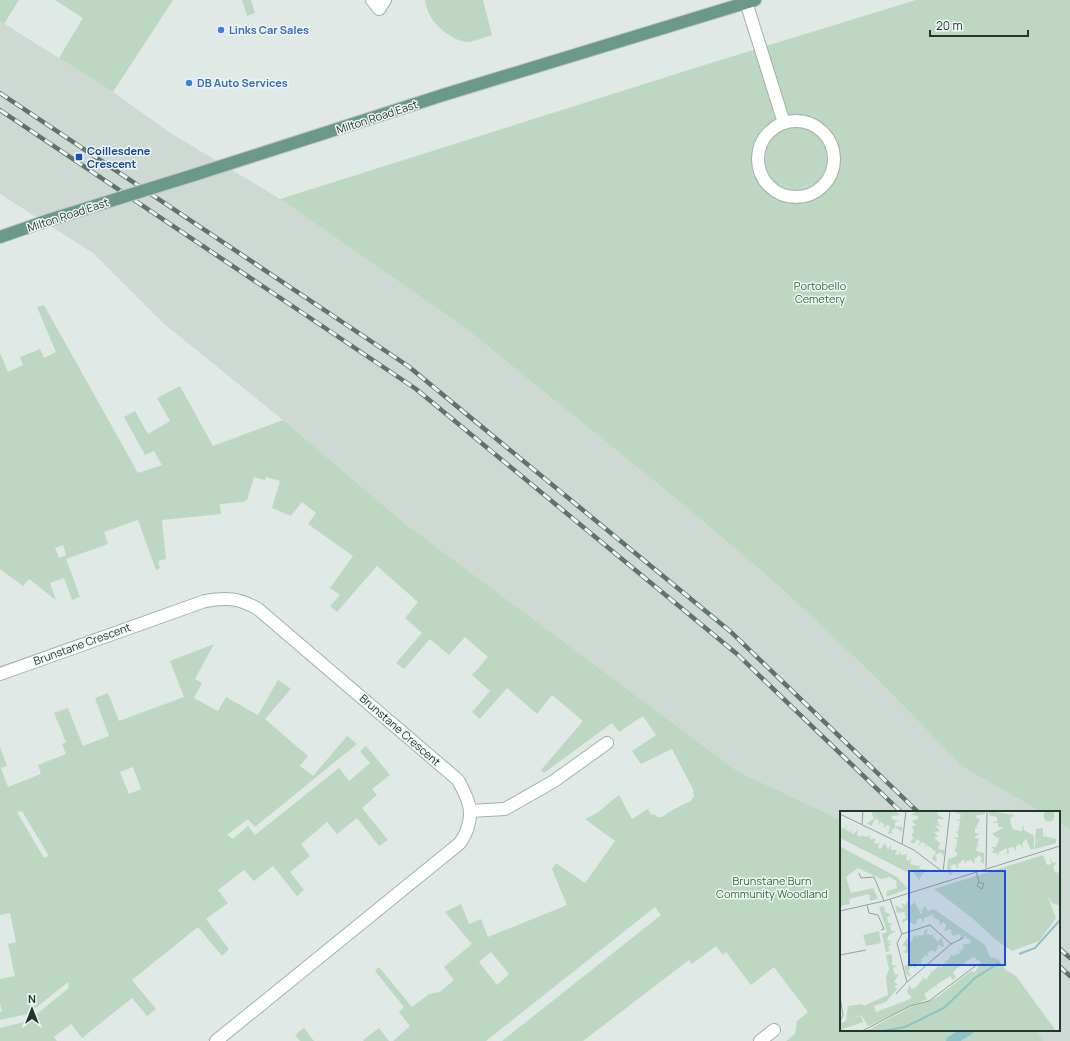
<svg xmlns="http://www.w3.org/2000/svg" width="1070" height="1041" viewBox="0 0 1070 1041" font-family="Manrope,sans-serif">
<style>
.built{fill:#cfd9d4}
.green{fill:#bcd8c2;fill-rule:evenodd}
.lines{fill:none;stroke-linecap:round;stroke-linejoin:round}
.stream{stroke:#8fc1c8;stroke-width:10}
.lane-casing{stroke:#a4b0ab;stroke-width:14}
.street-casing{stroke:#a4b0ab;stroke-width:14}
.primary-casing{stroke:#bdc3c1;stroke-width:14}
.lane{stroke:#fff;stroke-width:12}
.street{stroke:#fff;stroke-width:12}
.primary{stroke:#6a998c;stroke-width:12}
.rail-casing{stroke:#5e736c;stroke-width:4.5}
.rail{stroke:#f0f6f3;stroke-width:3;stroke-dasharray:9;stroke-linecap:butt}
.primary-bridge-casing{stroke:#bdc3c1;stroke-width:14;stroke-linecap:butt}
.primary-bridge{stroke:#6a998c;stroke-width:12}
.shop-dot{fill:#3f7fe0;stroke:#f0f6f3;stroke-width:1.5}
.transit-dot{fill:#1a4fb4;stroke:#f0f6f3;stroke-width:1.5}
.labels{text-anchor:middle;stroke-width:3;stroke-linejoin:round;paint-order:stroke}
.shop-label{font-size:11px;font-weight:bold;fill:#366cbe;stroke:#f0f6f3;text-anchor:start}
.street-label{font-size:11px;fill:#233731;stroke:#f0f6f3}
.transit-label{font-size:11px;font-weight:bold;fill:#164399;stroke:#f0f6f3;text-anchor:start}
.park-label{font-size:11px;fill:#336946;stroke:#f0f6f3}
.inset-river{fill:none;stroke:#8fc1c8;stroke-width:2}
.inset-road{fill:none;stroke:#94a29d;stroke-width:1}
.view{fill:#1d4ed8;fill-opacity:0.15;stroke:#1d4ed8;stroke-width:2}
.inset-edge{fill:none;stroke:#233731;stroke-width:2}
</style>
<rect width="100%" height="100%" fill="#e0e9e5"/>
<g class="built">
<path d="M0 21 113 92 172 134 280 199 464 327 685 506 780 587 870 672 963 767 1041 812H841V820L737 771 403 522 283 420 163 323 93 253 0 194Z"/>
<path d="M1059 823 1070 830V1041H1044L1036 1030H1059Z"/>
</g>
<g class="green">
<path d="M0 0H19L4 24 0 21Z"/>
<path d="M55 0H173L113 92 59 58 83 18Z"/>
<path d="M242 0H251L255 13 247 16Z"/>
<path d="M425 0H483L492 35C485 37 476 41 468 42 464 42 458 40 454 38 439 30 427 17 425 0Z"/>
<path d="M916 0H1070V830L1059 823V812H1041L963 767 870 672 780 587 685 506 464 327 280 199 714 62Z"/>
<path d="M44 305 138 473 162 465 154 451 145 455 124 417 135 411 148 434 170 421 157 398 180 386 213 446 283 420 403 522 737 771 841 820V1030H1036L1044 1041H786L795 1034 797 1021 808 1012 774 967 751 985 726 952 723 955 716 946 692 964 689 960 583 1041H502L661 915 655 907 486 1041H393L410 1026 399 1012 404 1007 375 971 379 967 412 1007 429 994 440 992 454 980 444 967 472 944 445 912 461 904 469 924 481 919 488 937 567 905 552 869 556 863 585 883 615 841 585 819 597 813 619 795 632 819 648 809 651 815 654 814 657 817H661L664 816 667 813 684 804 690 802 694 796 693 792 694 791 672 749 641 764 632 751 656 735 643 716 619 732 612 723 544 773 541 770 583 721 552 695 537 714 507 688 480 719 472 712 490 691 472 675 488 657 465 637 449 655 430 639 404 669 396 663 422 633 405 618 418 602 377 566 337 612 330 606 340 595 330 588 353 556 308 524 316 513 302 502 291 516 272 508 280 481 266 477 265 480 254 477 247 500 243 502 220 504 221 514 162 520 166 559 158 561 160 568 156 570 138 520 104 532 108 544 66 559 80 597 72 600 64 578 50 583 56 600 29 579 23 586 0 569V353L8 372 23 365 20 357 40 349 44 358 56 352 37 307ZM63 545 66 555 59 558 55 548ZM491 952 509 974 497 985 479 962Z"/>
<path d="M214 644 195 679 202 683 194 698 218 711 226 697 258 715 278 680 283 683 291 689 265 719 308 756 300 766 313 776 347 736 357 744 255 827 248 819 227 835 233 839 248 826 255 835 339 768 349 781 370 763 360 751 366 746 390 775 372 789 377 795 362 808 388 840 379 846 357 818 337 834 327 822 301 844 310 856 290 872 304 890 297 896 273 866 254 881 244 870 218 890 228 903 206 919 229 949 222 956 198 927 132 980 156 1009 147 1016 132 998 82 1038 71 1024 54 1037 57 1041H0V1028L28 1021 69 988 68 982 28 1014 0 1020V1012L2 1011 0 1003V979L15 976 8 944 16 942 10 913 0 915V747L7 766 1 768 8 787 41 774 38 765 66 754 62 744 66 742 54 713 68 708 83 746 109 736 95 698 108 693 119 721 184 697 170 661ZM133 767 141 789 129 794 120 772ZM22 811 49 856H48L44 858 17 812Z"/>
<path d="M304 1028 314 1041H300L295 1035Z"/>
<path d="M379 1028 389 1041H364L363 1040Z"/>
</g>
<g class="lines">
<path class="stream" d="M951 1041 969 1030"/>
<g class="lane-casing">
<g id="lane">
<path d="M746 2 784 123"/>
<circle cx="796" cy="159" r="38"/>
<path d="M470 811 505 809 554 781 607 743"/>
</g>
</g>
<g class="street-casing">
<g id="street">
<path d="M372 0 379 9 385 0"/>
<path d="M0 674 205 601C226 597 239 598 258 609L458 780C466 795 474 809 468 826 467 832 463 838 460 843L216 1041"/>
<path d="M760 1041 774 1030"/>
</g>
</g>
<g class="primary-casing">
<g id="primary">
<path d="M197 174 443 95 755 0"/>
<path d="M0 237 49 220"/>
</g>
</g>
<use href="#lane" class="lane"/>
<use href="#street" class="street"/>
<use href="#primary" class="primary"/>
<g class="rail-casing">
<g id="rail">
<path d="M0 93 408 366 731 632 918 812"/>
<path d="M0 110 416 389 737 654 901 812"/>
<path d="M1059 948 1070 958"/>
<path d="M1059 966 1070 976"/>
</g>
</g>
<use href="#rail" class="rail"/>
<g class="primary-bridge-casing">
<path id="primary-bridge" d="M49 220 197 174"/>
</g>
<use href="#primary-bridge" class="primary-bridge"/>
</g>
<g class="shop-dot">
<circle cx="221" cy="30" r="4"/>
<circle cx="189" cy="83" r="4"/>
</g>
<rect class="transit-dot" x="75" y="153" width="8" height="8" rx="2"/>
<g class="labels">
<g class="shop-label">
<text x="229" y="34">Links Car Sales</text>
<text x="197" y="87">DB Auto Services</text>
</g>
<g class="street-label">
<text transform="translate(377 117) rotate(-18)" y="4">Milton Road East</text>
<text transform="translate(68 215) rotate(-18)" y="4">Milton Road East</text>
<text transform="translate(82 644) rotate(-20)" y="4">Brunstane Crescent</text>
<text transform="translate(400 730) rotate(41)" y="4">Brunstane Crescent</text>
</g>
<g class="transit-label">
<text x="87" y="155">Coillesdene<tspan x="87" dy="13">Crescent</tspan></text>
</g>
<g class="park-label">
<text x="820" y="290">Portobello<tspan x="820" dy="13">Cemetery</tspan></text>
<text x="772" y="885">Brunstane Burn<tspan x="772" dy="13">Community Woodland</tspan></text>
</g>
</g>
<g transform="translate(840 811)">
<rect width="220" height="220" fill="#e0e9e5"/>
<path d="M203.5 5a5.5 5.5 0 1 1 11 0a5.5 5.5 0 1 1-11 0ZM31 0H55L60 4 52 5V8L59 10 55 11V15L62 16V21L55 16 51 20 53 22 48 23 50 15 47 14 44 17V13L41 11 38 14 39 10 36 7 31 15 27 12 34 8ZM77 0H99L97 3 104 8H97L99 14 103 16 95 14 100 20 93 21 98 22H95L98 25 94 27 100 32 98 38 105 39 103 45 101 41 95 44 97 48 96 51 92 48 96 41 91 37 87 34 84 38 86 33 82 31 78 35 80 30 77 28 74 33 70 31 74 27 71 24 74 21 72 15H76L72 10 78 8V5L71 4ZM112 0H145V3L135 5 140 9 136 16 141 17H135V22L140 23 134 26 139 28 137 34H141L137 35 136 40 144 42V53L140 50 142 48 139 44 135 48 134 44 135 53 131 49 126 50V55L124 48 118 53V58L115 53 110 55 113 63 111 64 107 61 108 48 117 45V41H114L117 34H114L117 33V28L113 27 118 26V22L115 21 118 20 120 10 116 9 120 8 121 4ZM149 0 175 4 170 7 171 13 173 18 180 20H182L183 13 184 19 194 25V38L191 39 186 28 182 33 183 38 180 33 176 35V40L173 36 168 37 169 42 167 43V37L159 41 158 45 157 42H152L154 38 151 36H156L159 28 152 23 164 16H158V12H152L157 10V6L149 4ZM1 12V17L5 18 7 13 6 19 10 21 13 17 11 22 14 23 18 18 17 24 21 26 24 20 22 25 28 26 30 24V29L35 27 34 32 38 33 41 29 38 36 40 38 45 32 48 39 51 34V39H57L55 43 58 44 61 40 60 44 67 43 66 48 69 50 72 47 70 53 74 54 77 49 74 54 80 55 82 51 79 58H86L79 69 72 59 69 62 0 27ZM203 17V25L216 28V32L195 38V33L203 26 195 32 196 18ZM1 36 57 66 68 78 46 86 47 80 57 77 56 70 50 66 41 68 18 57 6 66 11 82 33 77 38 88 30 90 29 83 9 88 10 93 0 95ZM203 44 207 54 211 53 210 46 213 52 217 51 213 56 215 61 220 62V95L212 92 207 84 216 107 199 130 172 140 156 129 131 106 94 78ZM73 88 81 103 83 102 80 98 82 99 85 95 88 100 94 98 145 134 150 146 158 148 166 159 176 165 216 220H26L71 196 96 187 131 160 135 161 141 151 133 146 116 158 113 162 116 166 113 169 110 165 96 174 98 178 95 175 84 183 87 188 85 189 28 215 22 205 23 200 22 204 6 210 8 195 23 193V195L48 184 46 166 49 158 46 144 52 143V154L57 155 53 157 55 164 59 163 54 171 58 174 54 176 57 178 46 191 34 195 36 201 70 188 72 186 67 182 69 174 72 178 75 177 83 168 81 165 86 169 91 162 89 159 92 161 98 156 96 153 100 156 106 153 103 148 106 151 108 149 111 145 109 142 113 145 120 142 119 138 121 140 124 136 121 134 131 132 129 128H126L127 125 118 130 121 125 119 123 112 125 111 118 104 120 106 114 103 111 99 115 100 110 93 106 94 103 84 107 83 112 81 107 78 108 75 114 66 109 63 112 62 109 66 107 64 101 57 102 55 94 63 98 62 92 65 94 68 90 70 94 74 92ZM44 95 45 101 51 104 47 106 48 112 54 113 50 114 51 120H56L49 124 47 129 52 131H47L51 133 48 136 50 140 46 141 42 123 47 121 39 96ZM88 118 86 123 92 124 94 122 93 125 97 130 101 127 94 134 102 127 104 136 98 134 96 141 91 139 87 143 89 146 86 144 81 148 82 152 74 153 77 158 72 155 68 160 71 165 67 164 64 155 71 152 66 153 69 151 70 143 63 141 66 139V135H62L67 127 69 131 72 130 74 124 78 127 77 123 80 125 85 123 84 120ZM39 120 41 132 26 135 23 124ZM21 205 23 211 0 219V212Z" fill="#bcd8c2"/>
<path class="inset-river" d="M179 143 195 137 220 109M43 220 65 216 104 197 135 167 159 152"/>
<path class="inset-road" d="M0 3 74 39 103 61 110 0M22 13 23 0M62 33 66 0M146 57 147 0M136 60 139 71 137 75 142 78 144 73 139 71M19 62 21 67 34 66 44 90M50 88 62 123 57 132 67 171 56 183M27 94 29 102 38 104 44 118 41 119M0 100 44 90 220 35M62 123 90 114 111 133 67 171M111 133 123 127M0 144 26 139M0 186 3 204 0 210M22 220 70 195 89 190 138 153"/>
<path class="view" d="M69 60H165V154H69Z"/>
<rect width="220" height="220" class="inset-edge"/>
</g>
<g transform="translate(32 1009)" stroke="#f0f6f3" stroke-width="3" paint-order="stroke">
<path d="M0-3L7 15L0 10L-7 15Z" fill="#233731"/>
<text y="-6" font-size="11" font-weight="bold" text-anchor="middle" fill="#233731">N</text>
</g>
<path d="M930 30v6h98v-6" fill="none" stroke="#233731" stroke-width="2"/>
<text x="936" y="30" font-size="12" fill="#233731" stroke="#f0f6f3" stroke-width="3" paint-order="stroke">20 m</text>
</svg>
